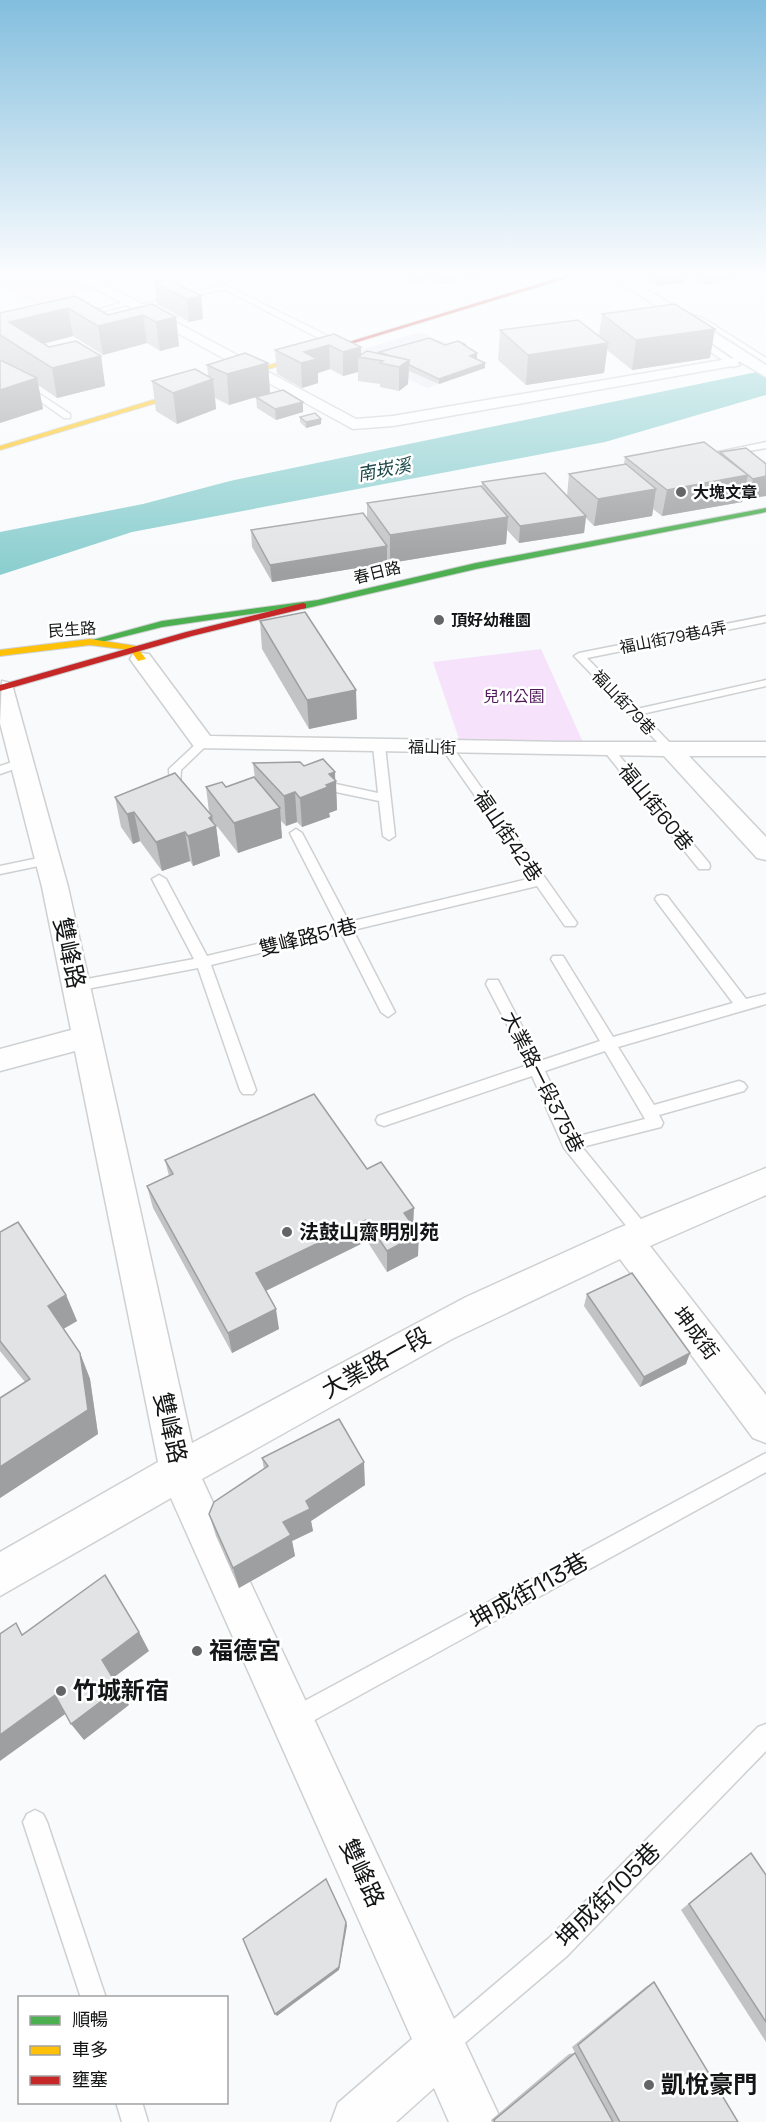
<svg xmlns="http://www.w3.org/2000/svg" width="766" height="2122" viewBox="0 0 766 2122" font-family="'Space Grotesk','Noto Sans TC',sans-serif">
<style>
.built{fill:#e6eaf1}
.green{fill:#f6e3fb}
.water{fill:#8bcecf}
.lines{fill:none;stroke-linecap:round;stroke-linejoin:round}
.lane-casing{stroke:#ced0d1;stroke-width:3}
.street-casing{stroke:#ced0d1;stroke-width:3}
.fast-casing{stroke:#ced0d1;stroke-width:2}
.slow-casing{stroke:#ced0d1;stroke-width:2}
.jam-casing{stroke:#ced0d1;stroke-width:2}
.lane{fill:#fefeff;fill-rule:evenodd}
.street{fill:#fefeff;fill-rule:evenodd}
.fast{fill:#4caf50;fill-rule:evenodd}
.slow{fill:#ffc107;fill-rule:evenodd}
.jam{fill:#c62828;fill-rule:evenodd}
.wall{fill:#c2c3c4}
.shaded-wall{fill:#9e9fa0}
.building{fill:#e1e3e4;stroke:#9e9fa0;stroke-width:1.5}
.poi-dot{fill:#646566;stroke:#fff;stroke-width:2}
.labels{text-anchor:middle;stroke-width:5;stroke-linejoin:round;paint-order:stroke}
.far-poi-label{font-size:16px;font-weight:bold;fill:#141516;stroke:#fff;text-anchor:start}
.far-street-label{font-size:16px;fill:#141516;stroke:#fff}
.far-park-label{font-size:16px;fill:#501a5a;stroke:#fff}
.far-water-label{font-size:18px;font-style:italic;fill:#1b4748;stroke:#fff}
.street-label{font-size:20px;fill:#141516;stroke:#fff}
.poi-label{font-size:20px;font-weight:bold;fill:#141516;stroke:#fff;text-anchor:start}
.near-street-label{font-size:24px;fill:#141516;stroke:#fff}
.near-poi-label{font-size:24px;font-weight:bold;fill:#141516;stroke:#fff;text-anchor:start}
</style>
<rect width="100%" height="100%" fill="#f8fafc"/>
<path class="built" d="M420 332 471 354 477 359 470 362 485 368 427 388 353 352Z"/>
<g class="green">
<path d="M0 276H71L96 289 34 305 0 284Z"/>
<path d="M541 649 583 742 459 739 433 662Z"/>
</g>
<path class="water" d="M766 370V395L605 442 132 532 0 575V532L143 504 230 481Z"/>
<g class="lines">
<g class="lane-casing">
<g id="lane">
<path d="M225 285 330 337 331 339 324 341 224 289 135 309 132 307Z"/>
<path d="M128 301 130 304 81 317 78 315Z"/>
<path d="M680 311 703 318 766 358V363L699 320 678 314Z"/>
<path d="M694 335H697L740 365 733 367 691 339Z"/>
<path d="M0 368 70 414V418H64L0 373Z"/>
<path d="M766 442V448L698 460 694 457Z"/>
<path d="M766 616V622L587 658 637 709 766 680V686L642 714 673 746 675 748 669 751 665 750 574 656 579 653Z"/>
<path d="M203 740 209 743 181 770 180 787 174 791 170 790 169 769 199 741Z"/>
<path d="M379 743 385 746 395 836 389 840 383 836 379 801 317 788 311 784 317 780 378 793 373 746Z"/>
<path d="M447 744 451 745 575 920 577 923 575 926H565L537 886 353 930 395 1012 388 1017 381 1012 341 933 211 965 256 1090 253 1094H243L240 1090 198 968 76 991 71 990 69 986 76 981 194 959 152 879 159 875 166 879 207 956 337 925 290 833 296 829 302 833 349 922 532 878 441 747Z"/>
<path d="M608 746 612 747 709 863 710 866 709 869H699L604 751 602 749Z"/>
<path d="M22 759 28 763 26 765 0 774V766Z"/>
<path d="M48 856 54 860 53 863 0 874V866Z"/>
<path d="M662 895 667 896 746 999 766 994V1004L618 1047 654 1105 739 1081 744 1083 747 1087 744 1091 659 1115 663 1123 661 1127 582 1147 648 1228 650 1233 648 1238 642 1240 636 1238 564 1148 532 1076 384 1126 378 1124 376 1120 378 1116 528 1065 486 984 488 980H498L540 1061 600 1041 551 959 553 956H563L613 1037 733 1003 657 902 655 899 657 896ZM605 1051 645 1119 575 1137 545 1071Z"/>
<path d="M766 1453V1472L300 1728 292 1731 284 1728 281 1720 284 1712Z"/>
<path d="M766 1724V1751L567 1956 453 2053 444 2057 435 2053 431 2044 435 2035 549 1938 758 1727Z"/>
<path d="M35 1810 43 1814 47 1822 106 1998H81L23 1822 27 1814Z"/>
<path d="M116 2102H142L148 2122H122Z"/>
</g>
</g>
<g class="street-casing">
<g id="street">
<path d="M73 276H90L356 419 393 416 734 358 611 276H626L766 365V377L739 361 737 365 732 366 393 426 353 429Z"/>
<path d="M141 653 149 654 210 736 562 742H766V756H689L766 837V860L757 858 664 756 195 748 130 659 133 654Z"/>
<path d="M2 681 10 683 13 688 68 887 192 1443 466 1297 614 1230 766 1168V1195L650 1246 766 1395V1443L753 1438 620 1259 452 1339 202 1479 502 2122H449L434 2088 396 2122H331L338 2103 412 2039 171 1498 0 1596V1552L158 1462 75 1051 0 1071V1049L71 1030 42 887 0 723Z"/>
</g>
</g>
<g class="fast-casing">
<path id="fast" d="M766 508V512L476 569 303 609 299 607 162 627 90 645 85 642 162 621 318 600 476 563Z"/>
</g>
<g class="slow-casing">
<g id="slow">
<path d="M283 361 285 364 0 450V446Z"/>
<path d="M90 639 136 646 146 659 138 661 130 650 90 645 0 656V650Z"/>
</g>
</g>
<g class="jam-casing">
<g id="jam">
<path d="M565 276H574L285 364 280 363Z"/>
<path d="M303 603 306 604V608L192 636 0 691V685L186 632Z"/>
</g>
</g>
<use href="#lane" class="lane"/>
<use href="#street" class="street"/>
<use href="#fast" class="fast"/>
<use href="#slow" class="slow"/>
<use href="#jam" class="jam"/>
</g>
<g class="wall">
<path d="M399 276H484L469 280 458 276V281L443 284 425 280 415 283Z"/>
<path d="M641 276H684L683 283 656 286Z"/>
<path d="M689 276H741L705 285Z"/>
<path d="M154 282 201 296 203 319 189 322 157 304Z"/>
<path d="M75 296 108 315 152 304 176 317 179 346 160 351 147 343 103 355 73 336 44 344 49 347 101 356 105 386 57 398 38 385 43 409 0 423V360L5 363 0 359V313Z"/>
<path d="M602 314 710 358 632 370 607 350 604 373 526 385 498 360 500 330 599 336Z"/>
<path d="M334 334 361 355 379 354V352L445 345H466V347L477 359H476L485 363V368L439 384 409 371 408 384 399 391 380 387V384L358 381V372L343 376 330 369 318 373V383L302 388 277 374 275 350Z"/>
<path d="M268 363 270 393 229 405 215 398 216 409 177 424 156 411 152 381 208 376 207 365Z"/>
<path d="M256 397 303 412 276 420 257 408Z"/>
<path d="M300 417 321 419V424L306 428 300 422Z"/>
<path d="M720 452 766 464 749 499 744 495 742 502 662 516 653 509 652 516 594 526 586 518 584 533 519 543 507 530 506 544 390 563 387 559V563L272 582 252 547 251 530 367 518V503L482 487V482L567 496 569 474 624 464 625 457 720 454Z"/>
<path d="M260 621 357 719 309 729 262 649Z"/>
<path d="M253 763 304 766 335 772 337 810 329 813 330 817 302 827 297 822 286 826 280 820 282 838 238 853 213 821 216 826 220 856 193 866 190 861 162 871 140 841 133 844 121 827 115 797 209 812 206 787H226L255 779Z"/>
<path d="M165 1160 367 1169 413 1227 418 1256 387 1272 367 1241 266 1291 279 1329 232 1353 153 1208 147 1186 169 1176Z"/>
<path d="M0 1232 66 1295 77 1321 63 1329 80 1353 90 1379 98 1434 0 1498V1398L25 1382 0 1351Z"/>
<path d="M587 1294 686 1364 640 1387 584 1306Z"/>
<path d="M262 1458 365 1485 311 1521 313 1531 292 1541 295 1556 239 1588 216 1536 209 1514 264 1469Z"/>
<path d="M751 1853 766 1875V2042L681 1910 741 1860Z"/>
<path d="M654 1982 738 2122H613L572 2047 647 1986Z"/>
<path d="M575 2053 613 2122H492L491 2120 569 2054Z"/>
</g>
<g class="shaded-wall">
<path d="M415 276H426L425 280 415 283Z"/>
<path d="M443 276H458V281L443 284Z"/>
<path d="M470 276H484L469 280Z"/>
<path d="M658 276H684L683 283 656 286Z"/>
<path d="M707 276H741L705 285Z"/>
<path d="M201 296 203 319 189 322 187 299Z"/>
<path d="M68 308 73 336 22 349 9 322Z"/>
<path d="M143 315 147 343 103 355 98 326Z"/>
<path d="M176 317 179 346 160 351 156 322Z"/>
<path d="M715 329 710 358 632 370 636 340Z"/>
<path d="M608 343 604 373 526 385 528 355Z"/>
<path d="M329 345 330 369 318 373V383L302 388 301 363 304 352Z"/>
<path d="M361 347V358L358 357V372L343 376V352Z"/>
<path d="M477 353V359L469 362 470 356Z"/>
<path d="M101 356 105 386 57 398 52 368Z"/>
<path d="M409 360 408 384 399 391V367Z"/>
<path d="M268 363 270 393 229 405 227 374Z"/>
<path d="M485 363V368L439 384V379Z"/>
<path d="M37 378 43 409 0 423V390Z"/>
<path d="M213 379 216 409 177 424 173 393Z"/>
<path d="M303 402V412L276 420 275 409Z"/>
<path d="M321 419V424L306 428V422Z"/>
<path d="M748 475 742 502 662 516 667 490Z"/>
<path d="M766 476V496L749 499 753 479Z"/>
<path d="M656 489 652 516 594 526 598 499Z"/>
<path d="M586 516 584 533 519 543 520 526Z"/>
<path d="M508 517 506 544 390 563V535Z"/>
<path d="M387 546V563L272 582 270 565Z"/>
<path d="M356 690 357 719 309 729 307 700Z"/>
<path d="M335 772V781H336L337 810 329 813 330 817 302 827 300 798 326 785 329 774Z"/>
<path d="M295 792 297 822 286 826 284 796Z"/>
<path d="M280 808 282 838 238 853 234 823Z"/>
<path d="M134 812 140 841 133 844 127 814Z"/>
<path d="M212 816 214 827 216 826 220 856 193 866 188 836 209 818Z"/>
<path d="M185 832 190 861 162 871 156 842Z"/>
<path d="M414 1208 413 1230 404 1213Z"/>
<path d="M366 1220 367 1241 259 1294 256 1273Z"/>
<path d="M419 1234 418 1256 387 1272V1251Z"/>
<path d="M66 1295 77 1321 58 1332 48 1306Z"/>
<path d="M276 1309 279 1329 232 1353 228 1333Z"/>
<path d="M80 1353 90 1379 98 1434 0 1498V1467Z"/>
<path d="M690 1353 686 1364 640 1387 644 1377Z"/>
<path d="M364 1462 365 1485 311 1521 313 1531 292 1541 295 1556 239 1588 233 1568 306 1501Z"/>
<path d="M139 1632 149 1651 113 1678 129 1705 84 1740 71 1724 102 1660Z"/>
<path d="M55 1695 68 1712 0 1761V1735Z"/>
<path d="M346 1922 347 1926 339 1970 277 2016 275 2014Z"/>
</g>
<g class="building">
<path d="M168 279 201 296 187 299 154 282Z"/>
<path d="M75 296 108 315 152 304 176 317 156 322 143 315 98 326 68 308 9 322 49 347 76 341 101 356 52 368 0 335V313Z"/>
<path d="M675 304 715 329 636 340 602 314Z"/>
<path d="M578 320 608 343 528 355 500 330Z"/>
<path d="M334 334 361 347 343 352 329 345 304 352 317 359 301 363 275 350Z"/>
<path d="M429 338 445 345 458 341 466 345H464L477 353 470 356 485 363 439 379 409 365V360L387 355 379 352Z"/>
<path d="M367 351 409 360 399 367 380 363 383 361 358 357Z"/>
<path d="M245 353 268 363 227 374 207 365Z"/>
<path d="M0 360 37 378 0 390Z"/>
<path d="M195 369 213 379 173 393 152 381Z"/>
<path d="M283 390 303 402 275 409 256 397Z"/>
<path d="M315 413 321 419 306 422 300 417Z"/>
<path d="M704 442 748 475 667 490 625 457Z"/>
<path d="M746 448 766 464V476L753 479 720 452Z"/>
<path d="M626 464 656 489 598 499 569 474Z"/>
<path d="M545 473 586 516 520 526 482 482Z"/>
<path d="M481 486 508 517 390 535 367 503Z"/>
<path d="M363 513 387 546 270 565 251 530Z"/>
<path d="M305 612 356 690 307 700 260 621Z"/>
<path d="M323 759 335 772 329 774 336 781 326 785 328 787 300 798 295 792 284 796 253 763 300 762 304 766Z"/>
<path d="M175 773 212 816 209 818 216 826 188 836 185 832 156 842 134 812 127 814 115 797Z"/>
<path d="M254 777 280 808 234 823 206 787 222 782 226 787Z"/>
<path d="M314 1094 367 1169 381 1162 414 1208 404 1213 419 1234 387 1251 366 1220 256 1273 276 1309 228 1333 147 1186 173 1174 165 1160Z"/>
<path d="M18 1222 66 1295 48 1306 80 1353 88 1410 0 1467V1398L30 1379 0 1341V1232Z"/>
<path d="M632 1273 690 1353 644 1377 587 1294Z"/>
<path d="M339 1419 364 1462 306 1501 310 1509 283 1522 291 1535 233 1568 209 1514 214 1502 268 1466 262 1458Z"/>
<path d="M105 1575 139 1632 102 1660 119 1688 71 1724 55 1695 0 1735V1634L16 1623 22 1635Z"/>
<path d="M751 1853 766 1875V2022L689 1904Z"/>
<path d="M326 1879 346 1922 339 1967 275 2014 243 1939Z"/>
<path d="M654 1982 738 2122H620L578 2045Z"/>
<path d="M575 2053 613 2122H495L494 2120Z"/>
</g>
<linearGradient id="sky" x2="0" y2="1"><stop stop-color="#83bede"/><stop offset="0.48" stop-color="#fcfdfe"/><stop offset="1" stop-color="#fcfdfe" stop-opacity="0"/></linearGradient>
<rect width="766" height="573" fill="url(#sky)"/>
<g class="poi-dot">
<circle cx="681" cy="492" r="6"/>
<circle cx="439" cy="620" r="6"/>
<circle cx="287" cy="1232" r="6"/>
<circle cx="197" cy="1651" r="6"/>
<circle cx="61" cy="1691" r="6"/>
<circle cx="649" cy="2085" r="6"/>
</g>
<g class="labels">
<g class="far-poi-label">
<text x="693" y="498">大塊文章</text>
<text x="451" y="626">頂好幼稚園</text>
</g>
<g class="far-street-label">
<text transform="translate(377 572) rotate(-14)" y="6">春日路</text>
<text transform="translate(72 629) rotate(-4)" y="6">民生路</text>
<text transform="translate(673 637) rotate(-11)" y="6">福山街79巷4弄</text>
<text transform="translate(624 702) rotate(46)" y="6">福山街79巷</text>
<text transform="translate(432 747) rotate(1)" y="6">福山街</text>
</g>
<g class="far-park-label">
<text x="514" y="702">兒11公園</text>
</g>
<g class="far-water-label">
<text transform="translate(384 470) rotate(-11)" y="6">南崁溪</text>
</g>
<g class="street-label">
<text transform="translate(656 807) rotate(51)" y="7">福山街60巷</text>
<text transform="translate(508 836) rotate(56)" y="7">福山街42巷</text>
<text transform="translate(308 937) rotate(-14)" y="7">雙峰路51巷</text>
<text transform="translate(543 1082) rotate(63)" y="7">大業路一段375巷</text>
<text transform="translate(696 1333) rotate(53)" y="7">坤成街</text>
</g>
<g class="poi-label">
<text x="299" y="1239">法鼓山齋明別苑</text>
</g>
<g class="near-street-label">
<text transform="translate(69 953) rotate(78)" y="8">雙峰路</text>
<text transform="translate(376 1363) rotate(-29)" y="8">大業路一段</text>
<text transform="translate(170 1428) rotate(77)" y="8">雙峰路</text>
<text transform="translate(529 1591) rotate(-29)" y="8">坤成街113巷</text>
<text transform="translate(362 1873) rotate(65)" y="8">雙峰路</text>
<text transform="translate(608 1895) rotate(-45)" y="8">坤成街105巷</text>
</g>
<g class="near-poi-label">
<text x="209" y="1659">福德宮</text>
<text x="73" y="1699">竹城新宿</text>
<text x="661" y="2093">凱悅豪門</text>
</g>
</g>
<rect x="18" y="1996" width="210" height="108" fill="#ffffff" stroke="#a1a1a2" stroke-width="1.5"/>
<rect x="30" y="2016" width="30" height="9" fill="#4caf50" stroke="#a1a1a2" stroke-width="1.5"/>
<text x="72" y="2026" font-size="18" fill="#141516">順暢</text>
<rect x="30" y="2046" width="30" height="9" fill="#ffc107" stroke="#a1a1a2" stroke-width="1.5"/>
<text x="72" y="2056" font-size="18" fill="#141516">車多</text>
<rect x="30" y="2076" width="30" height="9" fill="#c62828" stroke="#a1a1a2" stroke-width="1.5"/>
<text x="72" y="2086" font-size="18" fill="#141516">壅塞</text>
</svg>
